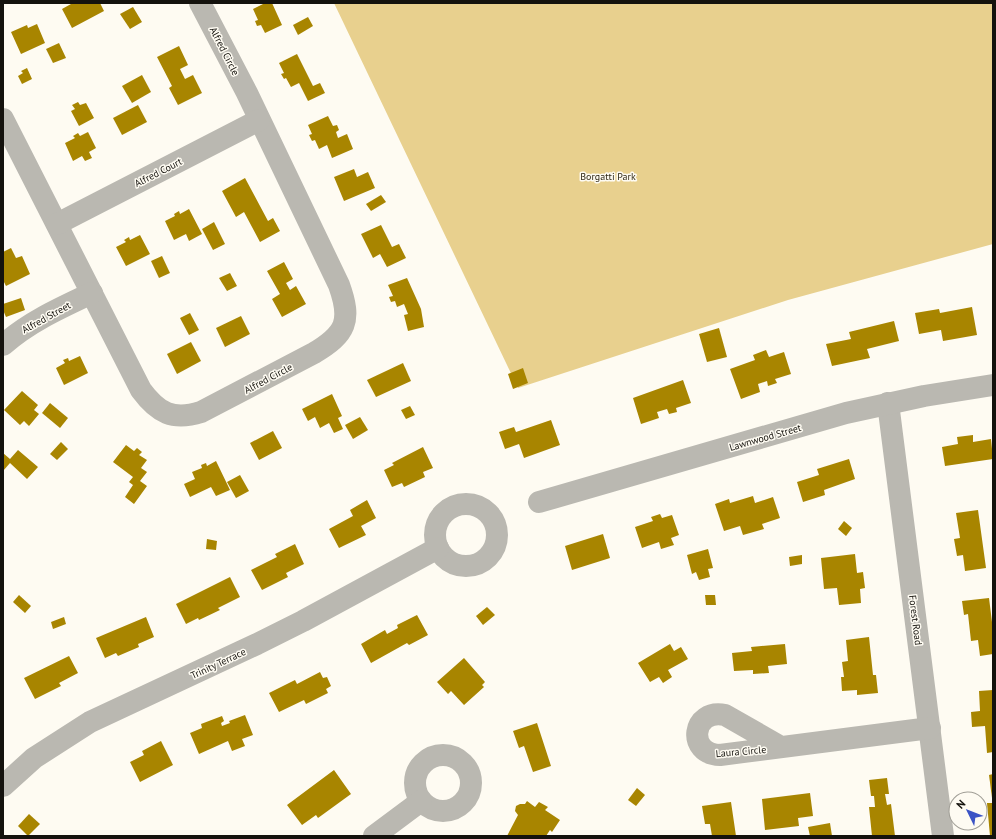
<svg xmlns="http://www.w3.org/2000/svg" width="996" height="839" viewBox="0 0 996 839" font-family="'PT Sans',sans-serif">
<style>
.green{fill:#e8d08e}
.building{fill:#a88500}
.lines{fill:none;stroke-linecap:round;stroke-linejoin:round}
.minor{stroke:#bab8b1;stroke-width:22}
.labels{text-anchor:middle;stroke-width:3;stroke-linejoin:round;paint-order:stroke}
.street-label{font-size:10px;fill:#14120d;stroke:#fefbf2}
.park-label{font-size:10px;fill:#302917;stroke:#fefbf2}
</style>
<rect width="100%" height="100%" fill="#fefbf2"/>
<path class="green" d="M334 3H993V244L788 300 518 388Z"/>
<g class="building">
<path d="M71 3H100L104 11 72 28 62 9 71 4Z"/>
<path d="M265 3H272L282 25 265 33 261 25 257 26 255 21 258 20 253 9Z"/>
<path d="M133 7 142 22 130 29 120 14Z"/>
<path d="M308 17 313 26 298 35 293 25Z"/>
<path d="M37 24 45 43 21 54 11 32 27 25 28 28Z"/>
<path d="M59 43 66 58 53 63 46 49Z"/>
<path d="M179 46 188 65 180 69 185 79 193 75 202 93 178 105 169 88 172 86 157 57Z"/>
<path d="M297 54 313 86 320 83 325 93 308 101 299 83 291 87 286 78 284 79 281 74 284 73 279 63Z"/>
<path d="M27 68 32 79 22 84 18 76 23 73 21 71Z"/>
<path d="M142 75 151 92 132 103 122 86Z"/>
<path d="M78 102 80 105 86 103 94 118 79 126 71 111 75 109 72 105Z"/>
<path d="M138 105 147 122 122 135 113 118Z"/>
<path d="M328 116 333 126 337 125 339 130 336 132 338 138 347 134 353 149 332 158 327 145 319 149 315 140 312 141 309 135 312 134 308 125Z"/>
<path d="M88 132 96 148 89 152 92 158 85 161 82 156 73 161 65 143 75 138 73 136 78 133 80 136Z"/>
<path d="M354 169 357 177 368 172 375 188 344 201 334 177Z"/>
<path d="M245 178 268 221 273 218 280 231 260 242 244 212 236 217 222 191Z"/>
<path d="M381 195 386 202 371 211 366 204Z"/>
<path d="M189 209 202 234 189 241 186 234 174 240 165 221 175 216 174 214 179 211 180 214Z"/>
<path d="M214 222 225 244 213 250 202 229Z"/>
<path d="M381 225 392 247 399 244 406 258 387 267 380 254 373 258 361 234Z"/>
<path d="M140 235 150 254 126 266 116 247 126 242 124 240 129 237 130 240Z"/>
<path d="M11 248 16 258 22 256 30 274 6 286 3 280V252Z"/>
<path d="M162 256 170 273 159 278 151 261Z"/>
<path d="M284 262 293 279 286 283 290 290 296 286 306 304 282 317 272 299 280 294 267 271Z"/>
<path d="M230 273 237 286 227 291 219 278Z"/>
<path d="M407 278 421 309 424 327 408 331 404 315 408 314 404 304 397 307 395 301 391 302 389 297 393 296 388 285Z"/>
<path d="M21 298 25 310 6 317 3 310V304Z"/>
<path d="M972 307 977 335 943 341 941 330 919 334 915 313 939 309 940 313Z"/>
<path d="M190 313 199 330 189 335 180 318Z"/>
<path d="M241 316 250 334 225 347 216 328Z"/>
<path d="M894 321 899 341 867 349 870 358 832 366 826 344 851 339 849 332Z"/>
<path d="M719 328 727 357 707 362 699 334Z"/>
<path d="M191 342 201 361 177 374 167 354Z"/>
<path d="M766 350 769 357 784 352 791 374 775 379 777 383 768 386 767 381 758 384 760 392 741 399 730 369 755 360 753 355Z"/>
<path d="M80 356 88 373 64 385 56 368 65 363 63 360 68 358 69 361Z"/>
<path d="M403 363 411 381 376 397 367 380Z"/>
<path d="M523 368 528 383 513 389 508 374Z"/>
<path d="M683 380 691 403 676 408 677 412 669 414 667 409 657 412 659 418 641 424 633 398Z"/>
<path d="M22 391 38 405 34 410 39 414 29 426 24 421 20 425 4 410Z"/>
<path d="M332 394 342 416 338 418 343 429 334 433 329 423 320 428 315 417 308 421 302 409Z"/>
<path d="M50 403 68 418 60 428 42 413Z"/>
<path d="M410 406 415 415 406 419 401 410Z"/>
<path d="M360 417 368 430 353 439 345 425Z"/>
<path d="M551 420 560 445 524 458 519 444 505 449 499 432 514 427 516 432Z"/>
<path d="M273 431 282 448 259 460 250 443Z"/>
<path d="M973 435V442L991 439 993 459 945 466 942 447 958 444 957 437Z"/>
<path d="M61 442 68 449 57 460 50 454Z"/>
<path d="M126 445 134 451 137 448 142 452 139 455 147 460 141 468 147 472 140 481 147 486 134 504 125 497 133 485 129 482 133 477 113 462Z"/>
<path d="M423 447 433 468 423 472 425 477 404 487 402 483 392 487 384 470 394 465 392 463Z"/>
<path d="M18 450 38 467 27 479 10 463 3 471V453L10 459Z"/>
<path d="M849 459 855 479 824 490 825 495 803 502 797 482 819 475 817 469Z"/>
<path d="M216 461 230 490 216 496 211 487 190 497 184 484 195 479 192 472 202 468 201 465 206 463 207 466Z"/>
<path d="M240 475 249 491 236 498 227 482Z"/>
<path d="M753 496 755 503 773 497 780 518 762 524 764 529 743 535 740 526 724 531 715 504 729 499 730 503Z"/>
<path d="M367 500 376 518 361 526 366 535 339 548 329 529 353 516 350 510Z"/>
<path d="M978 510 986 568 965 571 963 555 957 556 954 539 960 538 956 513Z"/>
<path d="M660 514 662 518 672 515 679 535 671 538 674 545 661 549 659 542 642 548 635 527 653 521 651 517Z"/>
<path d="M844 521 852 528 846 536 838 529Z"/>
<path d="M603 534 610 558 572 570 565 546Z"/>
<path d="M207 539 217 541 216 550 206 549Z"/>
<path d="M295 544 304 564 286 573 288 577 262 590 251 570 277 557 275 554Z"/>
<path d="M708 549 713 568 708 569 710 577 699 580 696 572 692 574 687 555Z"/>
<path d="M855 554 857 573 863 572 865 588 860 589 861 603 839 605 837 588 824 589 821 558Z"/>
<path d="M802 555V564L790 566 789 557Z"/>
<path d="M230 577 240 597 218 608 220 610 199 620 198 618 186 624 176 604Z"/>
<path d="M19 595 31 606 25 613 13 602Z"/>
<path d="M705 595H715L716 605H706Z"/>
<path d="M989 598 993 630V654L980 656 978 640 971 641 968 614 964 615 962 601Z"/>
<path d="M487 607 495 615 483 625 476 616Z"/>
<path d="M417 615 428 635 409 645 407 643 371 663 361 644 385 630 387 634 398 628 397 625Z"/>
<path d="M64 617 66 624 53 629 51 622Z"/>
<path d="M146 617 154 637 138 644 139 647 118 656 116 653 105 658 96 638Z"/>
<path d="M869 637 873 675H876L878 693 857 695V690L842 691 841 677H844L842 662 848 661 846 640Z"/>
<path d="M670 644 674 651 681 647 688 659 668 670 672 677 663 683 659 677 650 682 638 663Z"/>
<path d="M785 644 787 664 768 666 769 673 753 674V670L734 671 732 653 752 651 751 647Z"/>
<path d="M69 656 78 673 59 683 61 686 35 699 24 678Z"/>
<path d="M464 658 485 682 482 685 484 687 464 705 451 691 448 694 437 682Z"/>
<path d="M320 672 323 678 327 677 331 686 326 689 328 693 306 704 304 700 279 712 269 693 295 680 297 684Z"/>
<path d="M993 690V752L987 753 985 726 972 727 971 712 980 711 979 691Z"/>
<path d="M245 715 253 735 242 739 245 746 232 751 228 741 199 754 190 733 202 728 201 724 222 716 224 721 221 723 222 726 230 723 229 721Z"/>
<path d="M537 723 551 766 533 772 524 746 519 748 513 731Z"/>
<path d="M161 741 173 765 140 782 130 762 144 755 142 751Z"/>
<path d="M334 770 351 794 318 818 316 815 302 825 287 805Z"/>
<path d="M993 774V798H992L989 775Z"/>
<path d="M887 778 889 794H885L887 805 891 804 895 836H872L869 807H875L874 796H871L869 780Z"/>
<path d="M637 788 645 795 636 806 628 800Z"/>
<path d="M810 793 813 816 798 818 799 826 765 830 762 799Z"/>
<path d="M527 801 535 807 539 802 548 807 545 810 560 820 552 832 550 830 546 836H507L518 815 515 811 516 806 520 804H525Z"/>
<path d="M731 802 736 836H712L710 824H705L702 806Z"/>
<path d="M987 803H993V836H990Z"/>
<path d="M29 814 40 824 28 836 18 826Z"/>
<path d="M830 823 832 836H810L808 827Z"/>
</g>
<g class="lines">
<g class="minor">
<path d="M3 119 141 390C158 413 173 421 201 412L314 353C346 334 352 321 339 285L247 93 200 3"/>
<path d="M57 224 259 120"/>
<path d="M3 345C29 322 60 308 92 293"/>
<path d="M888 403 943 836"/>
<path d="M539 502 846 413 924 396 993 385"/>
<circle cx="466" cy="535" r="31"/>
<path d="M781 747 725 715C692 708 686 754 720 755L930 728"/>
<circle cx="443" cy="783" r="28"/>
<path d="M3 786 34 758 90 722 257 644 303 621 438 548"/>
<path d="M374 836 421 801"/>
</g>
</g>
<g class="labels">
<g class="street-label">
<text transform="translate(225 51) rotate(63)" y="4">Alfred Circle</text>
<text transform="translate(158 172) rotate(-27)" y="4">Alfred Court</text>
<text transform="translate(46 317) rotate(-29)" y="4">Alfred Street</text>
<text transform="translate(268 378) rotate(-28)" y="4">Alfred Circle</text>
<text transform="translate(765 437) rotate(-16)" y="4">Lawnwood Street</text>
<text transform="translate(916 620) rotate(83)" y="4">Forest Road</text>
<text transform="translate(218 663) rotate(-25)" y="4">Trinity Terrace</text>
<text transform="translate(741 751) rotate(-5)" y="4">Laura Circle</text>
</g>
<g class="park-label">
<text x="608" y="180">Borgatti Park</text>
</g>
</g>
<rect width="996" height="839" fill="none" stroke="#14120d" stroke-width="8"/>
<g transform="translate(968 811) rotate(313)"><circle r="19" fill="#fefbf2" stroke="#a09e96"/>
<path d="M0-3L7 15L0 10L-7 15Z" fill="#3b53c5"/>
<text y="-6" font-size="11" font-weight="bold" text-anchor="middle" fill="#14120d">N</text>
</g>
</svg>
